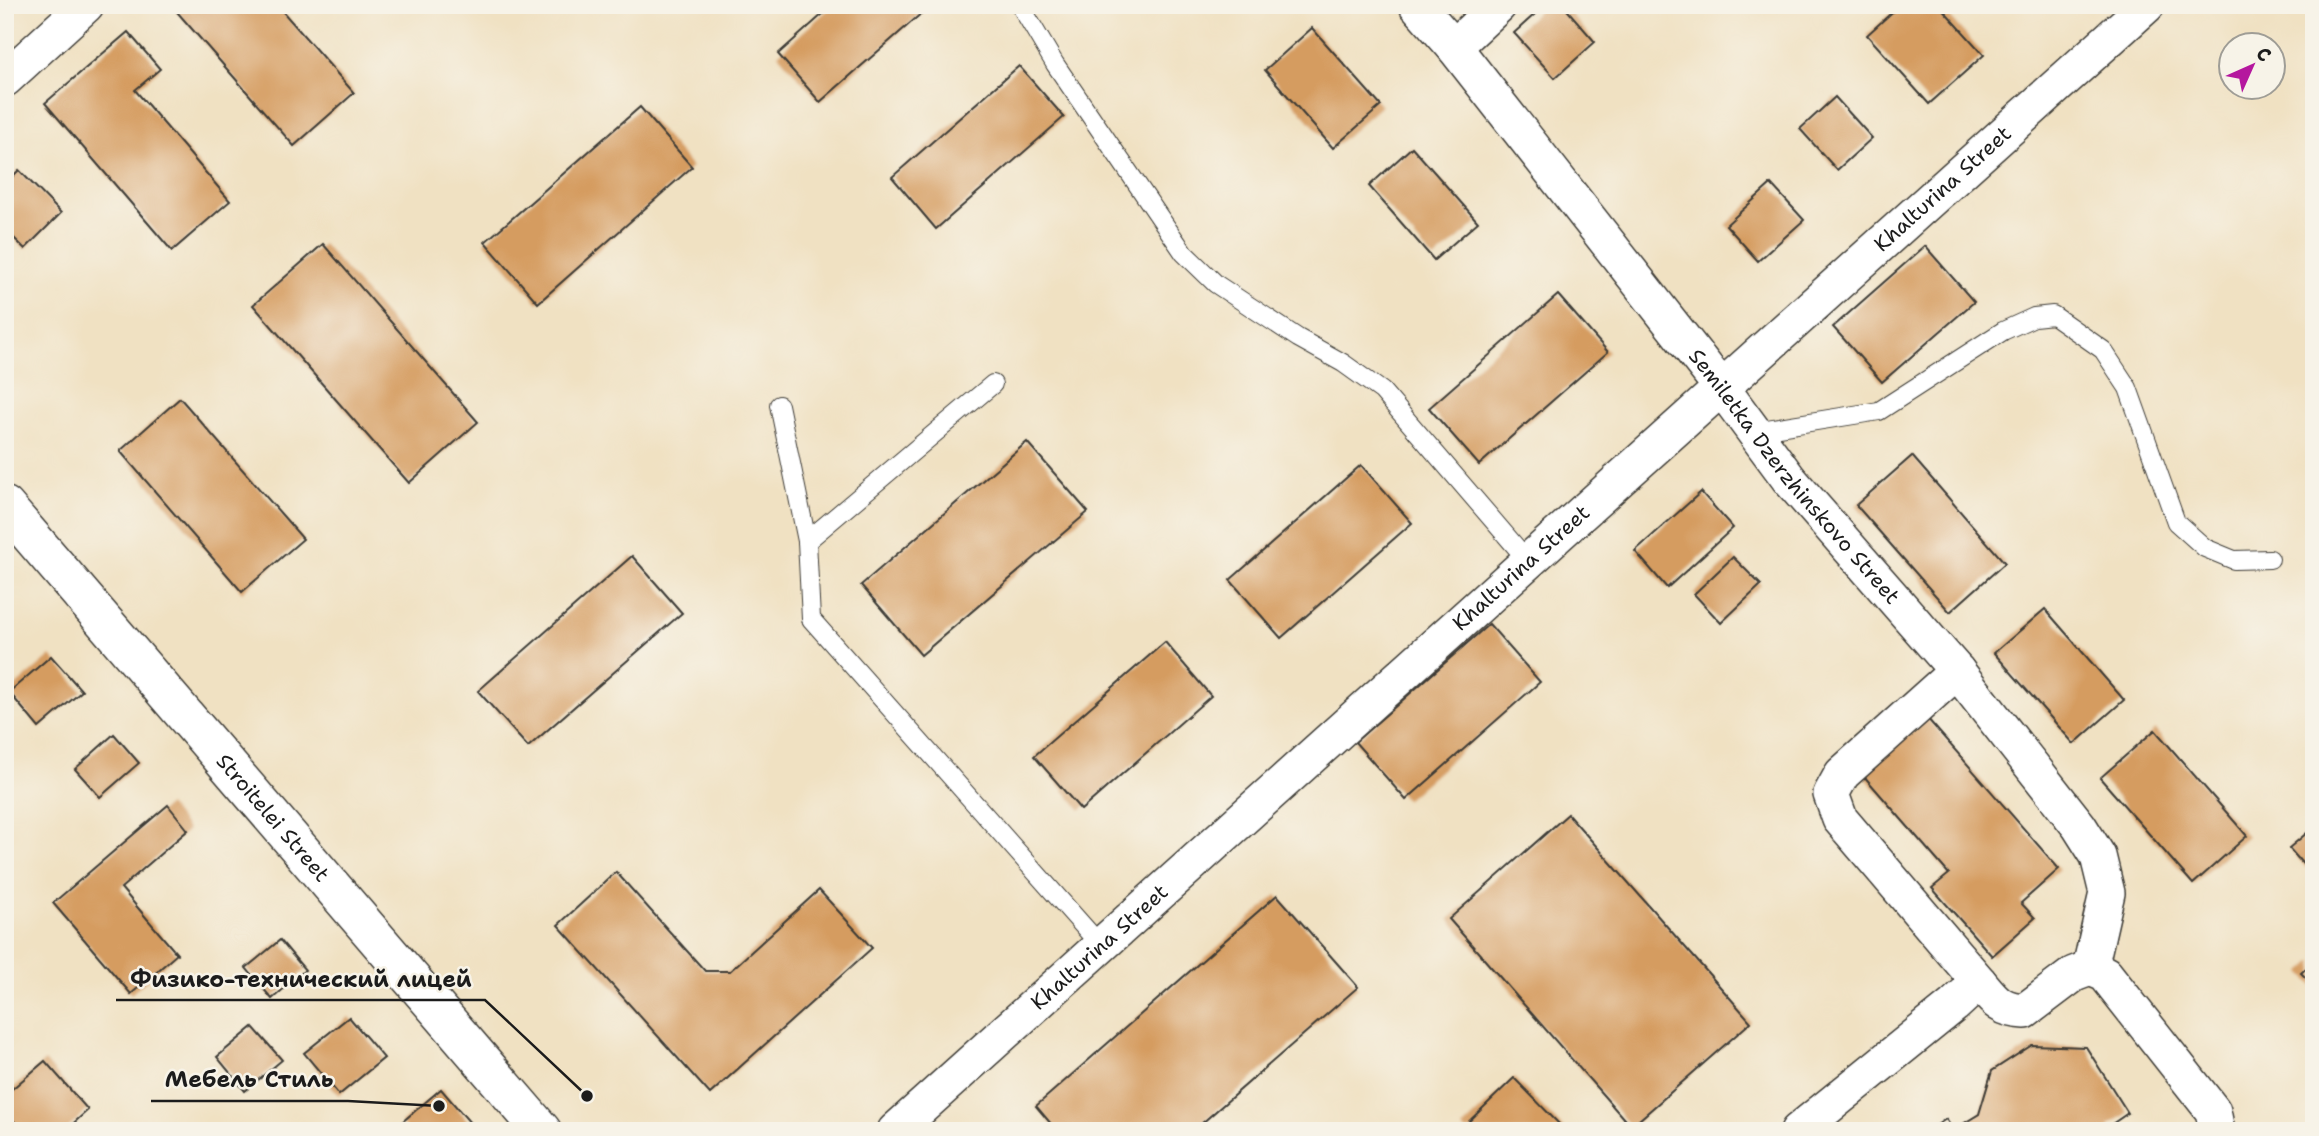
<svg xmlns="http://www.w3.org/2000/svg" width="2319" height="1136" viewBox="0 0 2319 1136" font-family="'Shantell Sans',sans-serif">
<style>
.building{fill:#d59c61}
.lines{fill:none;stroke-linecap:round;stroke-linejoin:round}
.service-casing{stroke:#3c3a35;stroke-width:20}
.minor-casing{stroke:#3c3a35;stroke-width:38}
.secondary-casing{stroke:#3c3a35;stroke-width:41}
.service{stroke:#fff;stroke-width:18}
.minor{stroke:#fff;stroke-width:35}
.secondary{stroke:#fff;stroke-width:38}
.labels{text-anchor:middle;stroke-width:5;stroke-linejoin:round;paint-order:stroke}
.street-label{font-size:21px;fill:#1c1c1c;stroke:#f7f3e8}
.leader{fill:none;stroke:#1c1c1c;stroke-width:2.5}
.callout-dot{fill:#1c1c1c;stroke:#f7f3e8;stroke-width:2.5}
.callout-label{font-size:23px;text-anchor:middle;font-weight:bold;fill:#1c1c1c;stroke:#f7f3e8;stroke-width:5;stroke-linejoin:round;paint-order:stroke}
</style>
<rect width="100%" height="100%" fill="#f7f3e8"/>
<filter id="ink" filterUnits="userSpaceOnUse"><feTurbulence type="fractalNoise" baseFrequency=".0143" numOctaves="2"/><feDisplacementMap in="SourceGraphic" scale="14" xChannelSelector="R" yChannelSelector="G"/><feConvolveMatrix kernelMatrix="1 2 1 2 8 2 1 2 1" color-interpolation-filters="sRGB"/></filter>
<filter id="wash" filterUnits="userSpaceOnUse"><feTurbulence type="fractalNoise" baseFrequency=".00686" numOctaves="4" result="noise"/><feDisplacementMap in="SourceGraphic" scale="28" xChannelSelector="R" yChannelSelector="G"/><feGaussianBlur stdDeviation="1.57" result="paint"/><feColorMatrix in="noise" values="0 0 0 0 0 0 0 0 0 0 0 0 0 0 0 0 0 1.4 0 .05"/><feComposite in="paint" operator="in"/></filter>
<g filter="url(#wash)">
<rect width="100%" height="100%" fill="#f0e1c2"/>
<g id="blocks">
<g class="building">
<path d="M171 5H277L354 93 294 146Z"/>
<path d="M833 5H931L820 102 778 54Z"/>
<path d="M1545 5H1563L1595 42 1555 78 1514 33Z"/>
<path d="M1900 5H1939L1984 55 1929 104 1867 35Z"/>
<path d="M1312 28 1381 106 1333 148 1265 70Z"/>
<path d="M128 32 160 69 135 90 230 201 172 251 45 103Z"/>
<path d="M1019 66 1064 117 936 229 892 177Z"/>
<path d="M1835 97 1872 138 1837 170 1800 129Z"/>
<path d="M640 107 692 167 538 303 485 242Z"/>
<path d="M1412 147 1478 222 1434 260 1369 186Z"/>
<path d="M19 170 61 213 25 249 5 229V184Z"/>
<path d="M1771 184 1804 220 1758 261 1726 225Z"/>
<path d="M323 244 478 422 409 483 253 305Z"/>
<path d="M1925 246 1974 302 1882 382 1833 327Z"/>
<path d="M1558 295 1608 352 1479 465 1429 408Z"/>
<path d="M180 398 303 539 242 592 120 451Z"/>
<path d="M1027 442 1088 512 921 655 861 585Z"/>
<path d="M1912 456 2005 563 1950 612 1856 505Z"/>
<path d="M1361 465 1412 523 1281 638 1230 580Z"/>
<path d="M1701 492 1733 528 1667 588 1635 551Z"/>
<path d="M632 556 682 613 528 747 478 691Z"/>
<path d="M1733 557 1761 585 1721 623 1694 594Z"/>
<path d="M2045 609 2124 700 2074 744 1994 653Z"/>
<path d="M1489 624 1540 682 1406 800 1355 742Z"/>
<path d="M1165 642 1211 696 1081 810 1034 756Z"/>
<path d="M51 656 82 691 39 728 9 692Z"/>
<path d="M1927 718 2059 869 2021 903 2035 918 1992 956 1932 888 1949 874 1863 775Z"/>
<path d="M2155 730 2247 836 2193 884 2100 778Z"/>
<path d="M114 734 139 763 100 797 75 769Z"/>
<path d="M168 805 188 830 121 888 177 954 131 994 53 903Z"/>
<path d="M1568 814 1751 1022 1631 1127 1449 919Z"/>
<path d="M2314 827V877L2289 848Z"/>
<path d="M616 872 705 971H730L819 890 872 948 710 1094 558 925Z"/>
<path d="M1277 895 1358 987 1193 1131H1057L1036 1106Z"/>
<path d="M280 940 305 970 272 999 246 968Z"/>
<path d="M2314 961V986L2301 973Z"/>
<path d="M349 1017 384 1058 339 1095 304 1053Z"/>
<path d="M253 1027 282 1060 245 1091 217 1057Z"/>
<path d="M2032 1045 2086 1047 2128 1113 2109 1126 2112 1131H1928L1946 1119 1953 1130 1979 1114 1992 1071Z"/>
<path d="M45 1061 88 1110 65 1131H23L5 1111V1095Z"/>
<path d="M1514 1078 1566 1131H1465L1462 1128Z"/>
<path d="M441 1089 477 1131H407L401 1123Z"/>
</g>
</g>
</g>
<g filter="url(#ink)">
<use href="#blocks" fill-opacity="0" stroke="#3c3a35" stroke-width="2"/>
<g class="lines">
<g class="service-casing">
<g id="service">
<path d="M1020 5 1055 64 1184 253 1216 284 1298 338 1343 363 1382 391 1528 561"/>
<path d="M993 384 807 541 811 619 1101 946"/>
<path d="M779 405 807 541"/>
<path d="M1754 431 1879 411 2003 331 2034 317 2053 315 2103 350 2128 388 2176 522 2205 548 2234 560 2270 559"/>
</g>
</g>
<g class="minor-casing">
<g id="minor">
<path id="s1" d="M1417 5 1454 47 1721 387 1789 479 1957 671 2079 826 2098 856 2107 893 2090 968"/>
<path d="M1454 47 1499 5"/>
<path d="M5 79 86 5"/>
<path d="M1979 982C1994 1000 2000 1010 2025 1011L2074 974 2090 968 2105 974 2213 1111 2216 1126 2213 1131"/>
<path id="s2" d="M895 1131 2147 5"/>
<path d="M1798 1131 1954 1005 1979 982 1840 819 1831 794 1842 774 1957 671"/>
</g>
</g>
<g class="secondary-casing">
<g id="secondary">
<path id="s3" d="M5 506 542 1131"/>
</g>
</g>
<use href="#service" class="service"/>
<use href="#minor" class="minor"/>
<use href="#secondary" class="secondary"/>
</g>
</g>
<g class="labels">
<g class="street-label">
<text dy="7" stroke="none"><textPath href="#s2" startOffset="1409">Khalturina Street</textPath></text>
<text dy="7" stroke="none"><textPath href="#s1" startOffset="604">Semiletka Dzerzhinskovo Street</textPath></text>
<text dy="7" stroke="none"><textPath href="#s2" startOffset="842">Khalturina Street</textPath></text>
<text dy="7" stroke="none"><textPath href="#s3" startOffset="411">Stroitelei Street</textPath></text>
<text dy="7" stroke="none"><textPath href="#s2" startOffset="275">Khalturina Street</textPath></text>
</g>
</g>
<path class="leader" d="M587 1096L485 1000H116M439 1106L348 1101H151"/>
<g class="callout-dot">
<circle cx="587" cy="1096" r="7"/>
<circle cx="439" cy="1106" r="7"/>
</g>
<g class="callout-label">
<text x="301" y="987">Физико-технический лицей</text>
<text x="249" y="1087">Мебель Стиль</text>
</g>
<rect width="2319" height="1136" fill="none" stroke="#f7f3e8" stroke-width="28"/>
<g transform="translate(2252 66) rotate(45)"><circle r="33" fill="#f7f3e8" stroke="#9f9d96" stroke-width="2"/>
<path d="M0-5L12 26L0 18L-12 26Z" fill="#b5179e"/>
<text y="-10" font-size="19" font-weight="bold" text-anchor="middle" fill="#1c1c1c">С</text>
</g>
</svg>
